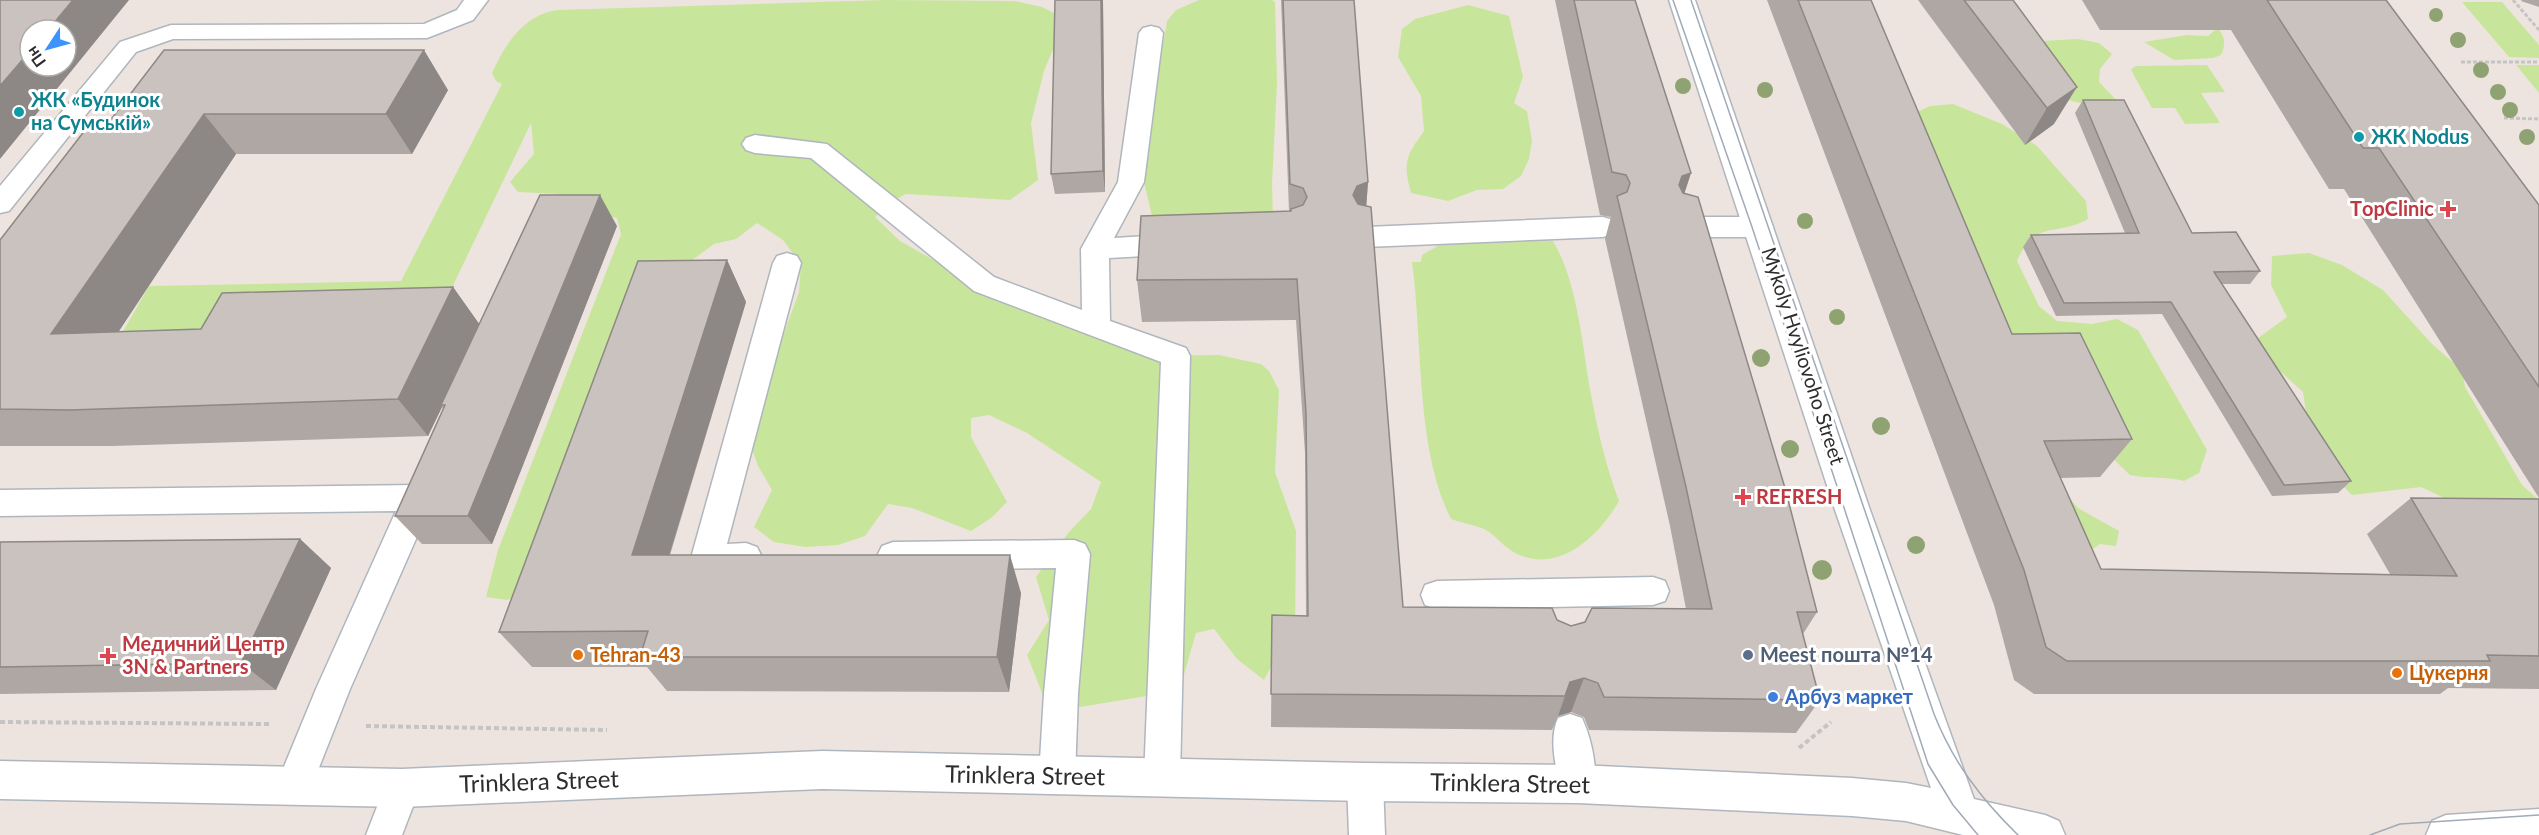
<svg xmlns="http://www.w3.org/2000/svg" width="2539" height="835" viewBox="0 0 2539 835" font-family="Lato,sans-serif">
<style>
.green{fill:#c8e69b}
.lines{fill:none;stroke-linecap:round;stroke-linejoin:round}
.lane-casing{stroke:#afb6bd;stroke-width:3}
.street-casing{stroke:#afb6bd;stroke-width:3}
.path-far1{stroke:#c4c4c4;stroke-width:3;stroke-dasharray:4 2;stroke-linecap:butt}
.path{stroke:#c4c4c4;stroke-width:4;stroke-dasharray:5 3;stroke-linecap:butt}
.lane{fill:#fff;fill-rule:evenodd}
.street{fill:#fff;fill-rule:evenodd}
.tram{stroke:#a1aab7;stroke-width:1.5}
.tree{fill:#8fa372}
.wall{fill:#aea7a3}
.shaded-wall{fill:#8d8885}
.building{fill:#cac2be;stroke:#8d8885;stroke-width:1.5}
.culture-dot{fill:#0f9aa8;stroke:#fff;stroke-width:2}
.health-dot{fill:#e0444e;stroke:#fff;stroke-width:2}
.food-dot{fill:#e8710a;stroke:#fff;stroke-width:2}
.service-dot{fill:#5c6f8a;stroke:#fff;stroke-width:2}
.shop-dot{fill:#3f7fe0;stroke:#fff;stroke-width:2}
.labels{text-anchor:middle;stroke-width:6;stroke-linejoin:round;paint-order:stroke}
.culture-label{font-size:20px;font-weight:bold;fill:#0d838f;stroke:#fff;text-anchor:start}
.health-label{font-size:20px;font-weight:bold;fill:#be3a42;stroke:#fff;text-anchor:start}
.street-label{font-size:20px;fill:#2d2d2d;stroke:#fff}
.food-label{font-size:20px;font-weight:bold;fill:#c56008;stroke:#fff;text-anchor:start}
.service-label{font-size:20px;font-weight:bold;fill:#4e5e75;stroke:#fff;text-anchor:start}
.shop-label{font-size:20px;font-weight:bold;fill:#366cbe;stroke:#fff;text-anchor:start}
.near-street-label{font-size:24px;fill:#2d2d2d;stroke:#fff}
</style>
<rect width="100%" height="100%" fill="#eee4df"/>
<g class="green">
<path d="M885 0 1015 1 1042 7 1066 19 1062 44 1052 52 1044 71 1031 123 1038 180 1010 200 906 194 898 198 875 217 900 241 1001 298 1144 356 1219 355 1261 364 1269 371 1279 390 1275 472 1296 531 1295 638 1285 640 1264 680 1237 659 1214 629 1196 633 1183 678 1153 695 1080 707 1046 703 1027 655 1049 620 1036 577 1069 532 1091 509 1101 482 1027 433 989 415 971 418V437L1007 502 991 518 971 531 912 508 888 504 865 536 838 545 805 547 774 542 754 527 772 490 758 466 750 443 757 407 799 292 801 264 783 240 757 223 736 239 714 244 687 264 540 584 507 600 486 597 498 550 621 234 617 218 587 211 558 194 518 192 510 182 534 154 531 123 433 327 101 370 149 286 401 281 502 84 496 81 492 73C505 44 524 15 557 10Z"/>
<path d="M1199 0H1272L1275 2 1277 83 1272 184 1273 221 1152 216 1144 182 1156 62 1164 40 1167 21 1176 10Z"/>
<path d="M2462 2H2502L2539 45V58L2509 57Z"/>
<path d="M1468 5 1509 16 1523 77 1514 103 1527 111 1532 141 1529 159 1521 176 1503 189 1477 190 1448 201 1411 193C1403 163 1405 157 1424 131L1421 96 1398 57 1402 29 1415 19Z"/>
<path d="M2218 28C2225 37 2226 44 2221 55L2213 58 2174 60 2144 42 2187 35 2208 36Z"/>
<path d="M2078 39 2099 43 2112 54 2100 69 2099 82 2123 107C2096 106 2075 105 2051 93L2041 41Z"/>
<path d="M2207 65 2225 92 2201 93 2220 123 2185 124 2175 108H2152L2131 70 2136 66Z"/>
<path d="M2516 65H2539V93Z"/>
<path d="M1953 104 2002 124 2037 146 2086 201 2088 219C2056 237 2035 219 2017 261L2039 306 2057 321 2092 324 2117 319 2138 330 2207 450 2199 473 2184 481C2166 476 2148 479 2130 475L2000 350 1913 114 1930 106Z"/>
<path d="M1479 237 1553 241C1577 281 1582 342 1590 389 1597 427 1605 464 1619 501 1599 536 1559 575 1515 553 1504 547 1496 536 1486 530 1476 525 1462 523 1451 519 1415 448 1423 342 1412 262H1421L1422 255 1441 244Z"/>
<path d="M2309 253 2342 265 2383 290 2432 344 2462 370 2465 387 2522 485 2539 500 2472 511 2421 487 2352 495 2338 481 2310 440 2303 392 2260 353 2258 338 2287 317 2271 285 2272 256Z"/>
<path d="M2053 479 2078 508 2119 531 2116 546 2100 544 2085 554Z"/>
</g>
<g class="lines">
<g class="lane-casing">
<g id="lane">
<path d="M464 0H488L473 20 427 38 173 39 136 52 9 211 0 213V186L120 42 171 25 424 24 457 10Z"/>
<path d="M1151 26 1159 28 1163 33 1144 182 1114 238 1181 234 1191 237 1195 244 1191 251 1181 254 1109 258 1110 321 1186 348 1190 356 1180 778 1175 790 1162 795 1149 790 1144 778 1161 362 974 291 811 158 755 153 746 150 742 144 746 138 755 135 827 144 994 277 1082 310 1081 249 1118 182 1139 33 1143 28Z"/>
<path d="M1603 217 1613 220 1616 227 1613 234 1603 237 1366 247 1356 244 1352 237 1356 230 1366 227Z"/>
<path d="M1680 217H1760L1770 220 1773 227 1770 234 1760 237H1680L1670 234 1667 227 1670 220Z"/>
<path d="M787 253 797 256 801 263 727 544 746 543 757 547 762 557 757 567C739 573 714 574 696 568L691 558 773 263 777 256Z"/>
<path d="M418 485 429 489 434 498 350 689 307 798 294 803 281 798 276 786 316 689 396 511 0 516V490Z"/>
<path d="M1074 540 1085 544 1090 554 1078 693 1075 777 1070 789 1057 794 1044 789 1039 777 1044 693 1056 568 893 570 882 566 877 556 882 546 893 542Z"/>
<path d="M1653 577 1665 581 1669 591 1665 601 1653 605 1437 609 1425 605 1421 595 1425 585 1437 581Z"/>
<path d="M1570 714 1582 718C1592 740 1600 775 1591 796L1578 801 1565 796C1556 775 1548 739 1558 718Z"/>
<path d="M1365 765 1378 770 1383 782 1385 835H1349L1347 782 1352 770Z"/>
<path d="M402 771 415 776 420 788 402 835H366L389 776Z"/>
</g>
</g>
<g class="street-casing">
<g id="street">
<path d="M1669 0H1695L1870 510 1974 799 2045 815 2059 821 2065 835H1963L1906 821 1852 816 1578 803 1365 801 822 789 402 807 0 799V761L402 769 822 751 1365 763 1578 765 1852 778 1906 783 1931 788 1835 510Z"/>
<path d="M2539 809V835H2426L2432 821 2446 815Z"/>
</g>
</g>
<g class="path-far1">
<path d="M2513 0 2539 30"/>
<path d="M2461 62H2539"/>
<path d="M2504 118 2539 119"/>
</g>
<g class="path">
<path d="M0 722 271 724"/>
<path d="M366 726 607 730"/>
<path d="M1799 748 1831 722"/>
</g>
<use href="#lane" class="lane"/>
<use href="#street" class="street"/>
<g class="tram">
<path d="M1673 0 1752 227 1928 764 1953 805 1978 835"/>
<path d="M1691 0 1934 714C1953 762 1981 799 2018 835"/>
<path d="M2370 835 2400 824 2539 815"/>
</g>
</g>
<g class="tree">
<circle cx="2436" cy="15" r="7"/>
<circle cx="2458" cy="40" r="8"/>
<circle cx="2481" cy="70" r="8"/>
<circle cx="1683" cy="86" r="8"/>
<circle cx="1765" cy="90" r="8"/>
<circle cx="2498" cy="92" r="8"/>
<circle cx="2510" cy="110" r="8"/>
<circle cx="2527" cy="137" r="8"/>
<circle cx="1805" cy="221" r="8"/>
<circle cx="1837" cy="317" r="8"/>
<circle cx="1761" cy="358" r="9"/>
<circle cx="1881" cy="426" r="9"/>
<circle cx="1790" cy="449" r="9"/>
<circle cx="1916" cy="545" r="9"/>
<circle cx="1822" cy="570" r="10"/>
</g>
<g class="wall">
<path d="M1055 0H1103L1105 192 1055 194 1051 174Z"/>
<path d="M1281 0H1354L1368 182 1366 206 1403 607 1557 620 1571 626 1686 609 1670 526 1605 239 1611 217 1600 215 1555 0H1635L1691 173 1684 194 1817 612 1803 634 1820 700 1796 733 1589 730 1584 717 1571 712 1558 716 1552 730 1271 727 1272 615 1306 616 1305 453 1296 320 1142 322 1137 280 1289 211Z"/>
<path d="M1767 0H1871L2012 334 2132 439 2100 477 2060 478 2101 569 2390 574 2367 534 2411 498 2539 499V689L2448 688 2440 694H2034L2014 680 1994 605Z"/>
<path d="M1918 0H2013L2054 124 2025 145Z"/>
<path d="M2082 0H2386L2539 205V498L2344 189H2329L2231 30H2100Z"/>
<path d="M2522 0H2539V7L2521 1Z"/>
<path d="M164 50 448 90 412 154H236L118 332 201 329 453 287 479 324 617 226 492 544H422L395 516 443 409 442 407 428 436 112 446H0V240L106 126Z"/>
<path d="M2083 100 2192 233 2260 271 2250 284H2222L2351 481 2338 493 2272 496 2162 314 2056 316 2023 247 2031 235 2125 233 2075 113Z"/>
<path d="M727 260 746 302 670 555 1021 593 1009 692 667 691 647 667H532L499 632Z"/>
<path d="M300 539 331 568 276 690 0 694V542Z"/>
</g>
<g class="shaded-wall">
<path d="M73 0H129L0 159V86L30 51V66H66V30H48Z"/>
<path d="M1101 0H1103L1105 192 1103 171Z"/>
<path d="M424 50 448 90 412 154 386 114Z"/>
<path d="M2077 87 2054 124 2025 145 2047 108Z"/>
<path d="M204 114 236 154 92 372 51 334Z"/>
<path d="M1691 173 1677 216 1668 219 1682 176Z"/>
<path d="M1368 182 1365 225 1353 195 1357 186Z"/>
<path d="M600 195 617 226 492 544 468 516Z"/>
<path d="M727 260 746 302 658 592 632 555Z"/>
<path d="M453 287 480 325 441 405 442 407 428 436 398 399Z"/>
<path d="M300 539 331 568 276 690 241 663Z"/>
<path d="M1010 555 1021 593 1009 692 997 657Z"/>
<path d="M1584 678 1571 712 1558 716 1570 682Z"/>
</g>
<g class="building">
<path d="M0 0H73L48 30H30V51L0 86Z"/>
<path d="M1055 0H1101L1103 171 1051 174Z"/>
<path d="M1283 0H1354L1368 182 1357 186 1353 195 1358 204 1371 207 1403 607 1552 608 1557 620 1571 626 1585 622 1592 608 1712 609 1686 487 1617 196 1627 192 1630 183 1626 175 1612 172 1574 0H1635L1691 173 1682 176 1679 185 1683 193 1698 197 1785 488 1817 612H1797L1820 700 1604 697 1598 683 1584 678 1570 682 1565 696 1271 694 1272 615 1308 616 1306 413 1297 279 1137 280 1141 216 1291 211V209L1303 205 1307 197 1303 188 1290 184Z"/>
<path d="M1798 0H1871L2012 334 2080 333 2132 439 2044 441 2101 569 2457 576 2411 498 2539 499V656L2487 655 2490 661H2067L2046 647 2024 570Z"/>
<path d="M1964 0H2013L2077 87 2047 108Z"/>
<path d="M2267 0H2386L2539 205V387L2379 148H2363Z"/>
<path d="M164 50H424L386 114H204L51 334 201 329 222 293 453 287 398 399 70 410 0 409V240L89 125 106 126Z"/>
<path d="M2083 100H2124L2192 233 2236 232 2260 271 2214 272 2351 481 2284 485 2171 302 2064 303 2031 235 2139 233Z"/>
<path d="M540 195H600L468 516H395L445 405H441Z"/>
<path d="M727 260 632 555H1010L997 657H640L648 631 499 632 638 261Z"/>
<path d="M300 539 241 663 0 667V542Z"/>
</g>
<g class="culture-dot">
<circle cx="19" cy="112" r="6"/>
<circle cx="2359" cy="137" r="6"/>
</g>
<g class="health-dot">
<path d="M2445 200h6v6h6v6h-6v6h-6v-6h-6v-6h6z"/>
<path d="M1740 488h6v6h6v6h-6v6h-6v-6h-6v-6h6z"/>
<path d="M105 647h6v6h6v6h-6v6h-6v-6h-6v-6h6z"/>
</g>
<g class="food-dot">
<circle cx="578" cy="655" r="6"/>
<circle cx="2397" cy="673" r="6"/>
</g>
<circle class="service-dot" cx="1748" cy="655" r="6"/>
<circle class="shop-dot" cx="1773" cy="697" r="6"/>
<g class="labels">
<g class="culture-label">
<text x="31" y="107">ЖК «Будинок<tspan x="31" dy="23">на Сумській»</tspan></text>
<text x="2371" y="144">ЖК Nodus</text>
</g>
<g class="health-label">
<text x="2434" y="216" text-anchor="end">TоpClinic</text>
<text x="1756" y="504">REFRESH</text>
<text x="122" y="651">Медичний Центр<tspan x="122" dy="23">3N &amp; Partners</tspan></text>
</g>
<g class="street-label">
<text transform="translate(1803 356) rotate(72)" y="7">Mykoly Hvyliovoho Street</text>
</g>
<g class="food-label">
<text x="590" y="662">Tehran-43</text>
<text x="2409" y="680">Цукерня</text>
</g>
<g class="service-label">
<text x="1760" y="662">Meest пошта №14</text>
</g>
<g class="shop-label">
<text x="1785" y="704">Арбуз маркет</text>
</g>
<g class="near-street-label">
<text transform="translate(1025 776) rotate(1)" y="8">Trinklera Street</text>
<text transform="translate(539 782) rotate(-2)" y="8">Trinklera Street</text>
<text transform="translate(1510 784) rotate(1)" y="8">Trinklera Street</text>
</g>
</g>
<g transform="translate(48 48) rotate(234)"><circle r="28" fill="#ffffff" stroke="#ababab" stroke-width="1.5"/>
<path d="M0-4.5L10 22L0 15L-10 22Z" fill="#3d93fe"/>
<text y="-9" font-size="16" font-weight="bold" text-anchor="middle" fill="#2d2d2d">Пн</text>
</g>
</svg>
